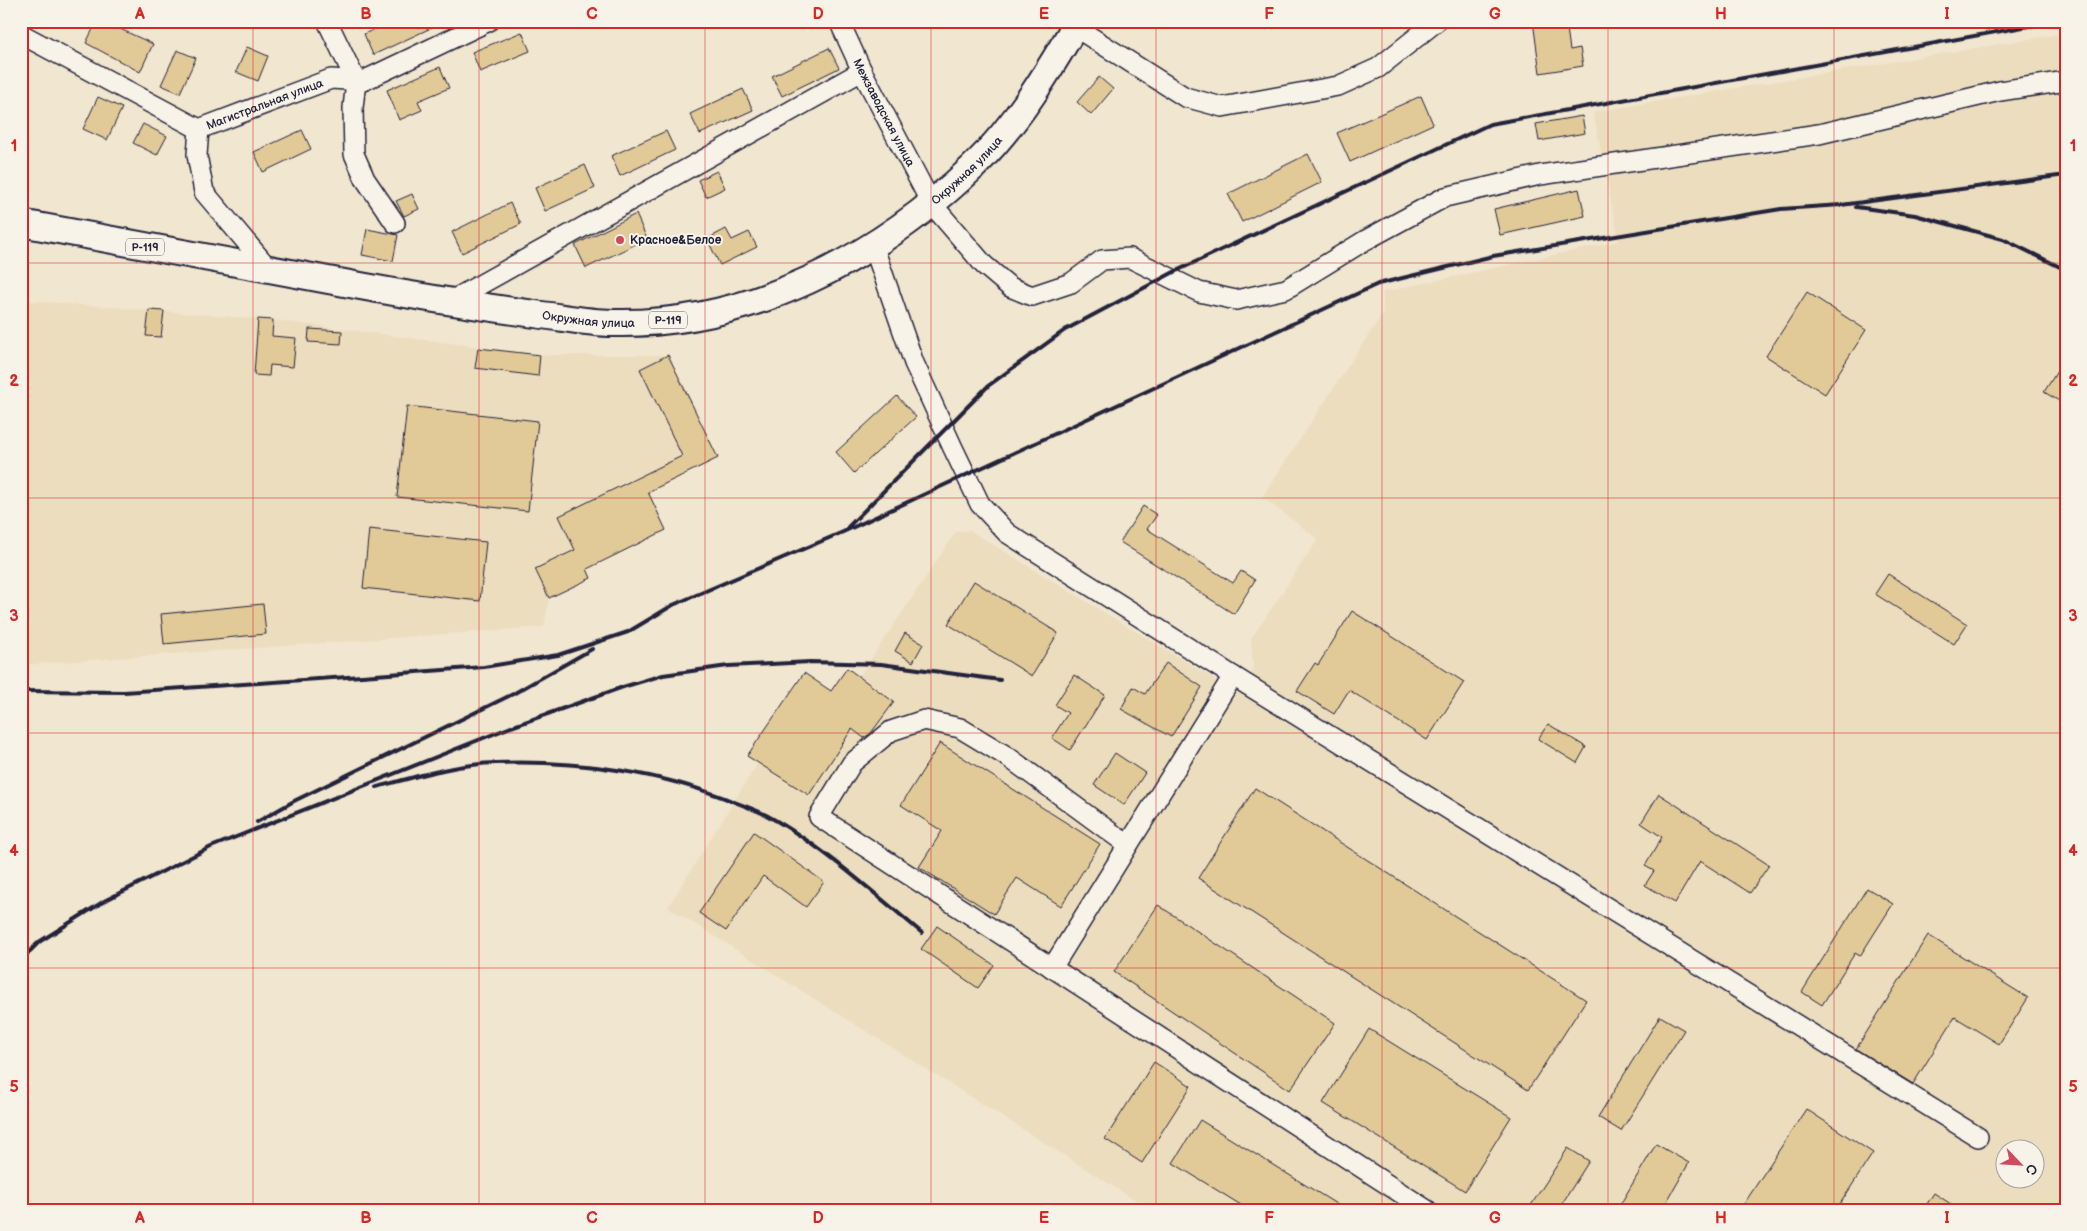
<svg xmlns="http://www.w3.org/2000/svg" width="2087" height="1231" viewBox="0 0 2087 1231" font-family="'Balsamiq Sans',sans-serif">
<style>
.built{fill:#ecddbf;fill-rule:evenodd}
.building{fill:#e2c998;stroke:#22223b}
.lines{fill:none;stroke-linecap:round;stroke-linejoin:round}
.minor-casing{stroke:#22223b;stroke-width:22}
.highway-casing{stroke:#22223b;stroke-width:30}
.minor{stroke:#f7f3e8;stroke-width:19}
.highway{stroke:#f7f3e8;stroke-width:26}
.rail{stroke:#22223b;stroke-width:4}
.grid{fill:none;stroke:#d62828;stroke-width:1;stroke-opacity:0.55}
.poi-dot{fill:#d1495b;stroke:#f7f3e8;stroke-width:2}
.labels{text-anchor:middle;stroke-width:4;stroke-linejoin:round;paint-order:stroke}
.shield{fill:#f7f3e8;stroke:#62616f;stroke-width:1}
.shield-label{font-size:11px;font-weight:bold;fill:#22223b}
.street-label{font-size:12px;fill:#22223b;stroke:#f7f3e8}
.poi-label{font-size:12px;font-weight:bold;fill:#22223b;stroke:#f7f3e8;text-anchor:start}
.neatline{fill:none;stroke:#d62828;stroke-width:2}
.grid-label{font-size:16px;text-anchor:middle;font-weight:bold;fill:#d62828}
</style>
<rect width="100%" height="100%" fill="#f1e6d0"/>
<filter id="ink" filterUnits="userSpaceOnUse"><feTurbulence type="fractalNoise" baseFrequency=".02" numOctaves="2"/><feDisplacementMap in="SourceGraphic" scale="10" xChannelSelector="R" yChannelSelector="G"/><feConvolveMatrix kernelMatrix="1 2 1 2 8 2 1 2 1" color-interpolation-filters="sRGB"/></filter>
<g filter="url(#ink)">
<g class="built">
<path d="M2066 33V1210H1151L668 907 758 763 747 756 804 673 831 690 847 668 859 677 956 532 969 530 1237 693 1253 670 1251 639 1318 539 1262 497 1383 313V292L1619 241 1593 112ZM2004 1148H2034V1178H2004Z"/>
<path d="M21 300 273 320 540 355H668L718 458 648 492 666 530 587 568 591 578 549 598 544 627 21 665Z"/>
<path d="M21 818 30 832 21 840Z"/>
</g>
<g class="building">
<path d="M97 21H121L118 28 153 44 140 72 86 43Z"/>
<path d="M393 21H446L373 55 364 34Z"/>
<path d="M1533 21H1566L1570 50 1580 48 1583 66 1540 73Z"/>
<path d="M522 32 530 51 480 72 472 52Z"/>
<path d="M247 47 268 56 258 81 236 72Z"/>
<path d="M829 48 839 68 782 96 772 76Z"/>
<path d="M177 50 196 58 180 93 161 85Z"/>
<path d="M440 67 449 88 418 101 422 110 399 120 387 90Z"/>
<path d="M1099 77 1113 89 1091 115 1077 102Z"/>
<path d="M743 89 753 110 700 134 690 114Z"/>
<path d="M1421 96 1433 124 1350 162 1337 133Z"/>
<path d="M98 97 122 108 107 140 83 129Z"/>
<path d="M1582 116 1585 133 1539 141 1536 124Z"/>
<path d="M143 124 167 136 157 155 133 143Z"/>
<path d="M302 130 311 149 263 172 254 152Z"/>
<path d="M666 131 675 150 620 176 611 156Z"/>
<path d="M1308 154 1322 182 1242 222 1228 194Z"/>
<path d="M585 165 595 188 545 211 535 188Z"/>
<path d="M717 171 725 188 706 197 698 180Z"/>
<path d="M1579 189 1585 216 1500 235 1494 209Z"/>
<path d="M412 194 419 209 404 216 396 201Z"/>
<path d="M510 203 521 224 462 253 452 232Z"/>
<path d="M636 214 647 239 586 268 575 245Z"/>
<path d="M367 229 398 235 393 261 362 255Z"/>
<path d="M726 229 732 240 749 232 757 247 720 265 707 239Z"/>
<path d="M1807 292 1866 330 1825 394 1766 356Z"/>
<path d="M149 310 164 311 161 337 146 336Z"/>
<path d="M258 319 273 320 272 336 296 338 293 367 270 365 269 376 254 375Z"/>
<path d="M309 329 342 331 341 344 308 342Z"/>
<path d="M478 348 540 355 538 376 475 368Z"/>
<path d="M668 355 718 458 648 492 666 530 587 569 591 578 549 598 535 569 575 550 559 516 682 456 640 369Z"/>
<path d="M2066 357V405L2044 392Z"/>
<path d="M897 396 916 417 854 473 836 452Z"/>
<path d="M407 406 538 421 528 511 397 497Z"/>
<path d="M1143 506 1157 515 1147 529 1233 583 1241 571 1255 580 1234 614 1120 542Z"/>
<path d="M369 529 486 542 480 601 363 588Z"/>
<path d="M1888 574 1967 624 1954 644 1875 594Z"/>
<path d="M974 581 1058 633 1032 676 948 624Z"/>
<path d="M263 604 266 634 164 644 161 614Z"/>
<path d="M1352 611 1464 682 1427 740 1349 690 1334 714 1297 691 1315 663 1318 665Z"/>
<path d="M905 633 923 644 913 662 895 651Z"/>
<path d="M1166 663 1202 687 1171 737 1121 709 1133 687 1145 694Z"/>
<path d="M847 668 894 702 871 733 864 738 852 729 809 795 747 756 804 673 831 691Z"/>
<path d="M1074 675 1105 695 1070 750 1052 738 1068 713 1055 705Z"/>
<path d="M1548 724 1586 747 1577 763 1538 739Z"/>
<path d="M940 743 1100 844 1061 906 1017 878 994 914 919 867 942 831 901 805Z"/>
<path d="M1115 753 1145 773 1124 805 1094 785Z"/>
<path d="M1255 788 1586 1000 1528 1090 1198 878Z"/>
<path d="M1659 794 1769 865 1750 893 1700 861 1675 903 1645 885 1654 871 1645 866 1662 837 1641 823Z"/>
<path d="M754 832 824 882 806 907 763 876 726 931 699 913Z"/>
<path d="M1867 888 1893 904 1860 956 1855 953 1822 1005 1802 992Z"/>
<path d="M1158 905 1335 1023 1290 1090 1114 972Z"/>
<path d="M937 926 994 965 978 988 921 949Z"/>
<path d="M1928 935 2028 998 1999 1044 1955 1017 1913 1084 1856 1049Z"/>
<path d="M1660 1016 1684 1030 1621 1131 1598 1117Z"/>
<path d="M1369 1029 1511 1117 1465 1191 1323 1103Z"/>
<path d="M1154 1062 1191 1086 1142 1163 1105 1139Z"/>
<path d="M1806 1109 1873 1153 1836 1210H1740Z"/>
<path d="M1200 1120 1346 1210H1249L1173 1163Z"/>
<path d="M1656 1144 1689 1163 1662 1210H1617Z"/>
<path d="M1568 1148 1589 1161 1558 1210H1528Z"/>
<path d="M1934 1193 1960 1210H1923Z"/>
</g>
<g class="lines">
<g class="minor-casing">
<g id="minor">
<path d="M327 21 356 81 353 108 354 154 365 179 395 223"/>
<path id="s1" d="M839 21 862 71 931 203 984 265 1010 287 1032 296 1071 283 1102 260 1130 258 1199 292 1236 300 1286 289 1364 241 1445 197 1540 175 1819 134 2000 91 2066 81"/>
<path d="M1075 27 1185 97 1222 107 1338 86 1378 68 1437 21"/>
<path id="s2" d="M21 34 199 129 331 79 363 81 489 21"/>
<path d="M199 129 197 155 204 192 269 269"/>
<path d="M873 245 914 363 953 448 980 504 1007 533 1233 676 1978 1137"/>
<path d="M449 302 862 71"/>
<path d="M1128 845 1008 757 960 728 924 720 891 731 852 763 819 817 1427 1210"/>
<path d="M1052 968 1233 676"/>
</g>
</g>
<g class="highway-casing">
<g id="highway">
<path id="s3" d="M21 223C136 245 251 266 366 287 425 298 483 307 542 315 565 318 590 323 613 323 749 326 878 258 974 166 1017 124 1048 72 1078 21"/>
</g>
</g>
<use href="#minor" class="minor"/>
<use href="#highway" class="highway"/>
<g class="rail">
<path d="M1856 207 1915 215 2003 239 2066 270"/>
<path d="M848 527 988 386 1065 330 1174 272 1490 124 2057 21"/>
<path d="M21 691 124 692 362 676 484 667 558 655 628 632 673 605 843 532 1378 284 1493 256 1781 209 1841 205 2066 175"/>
<path d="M377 787C415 777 456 764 496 763 577 760 662 772 737 803 747 807 759 811 768 816 821 845 876 895 922 933"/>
<path d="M257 822 294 801 513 694 592 649"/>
<path d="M21 960 39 942 106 900 211 847 511 727 623 687 663 675 728 666 810 662 881 664 1000 680"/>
</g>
</g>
</g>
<path class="grid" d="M253 21V1210M479 21V1210M705 21V1210M931 21V1210M1156 21V1210M1382 21V1210M1608 21V1210M1834 21V1210M21 263H2066M21 498H2066M21 733H2066M21 968H2066"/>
<circle class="poi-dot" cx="620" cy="240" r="5"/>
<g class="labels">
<g class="shield">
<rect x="126" y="238.5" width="38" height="17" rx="4"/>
<rect x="649" y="311.5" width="38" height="17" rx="4"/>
</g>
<g class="shield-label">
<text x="145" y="251">Р-119</text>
<text x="668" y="324">Р-119</text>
</g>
<g class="street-label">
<text dy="4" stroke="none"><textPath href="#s2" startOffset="272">Магистральная улица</textPath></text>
<text dy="4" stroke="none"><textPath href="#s1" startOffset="102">Межзаводская улица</textPath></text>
<text dy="4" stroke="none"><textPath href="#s3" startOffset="996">Окружная улица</textPath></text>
<text dy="4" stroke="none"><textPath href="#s3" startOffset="576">Окружная улица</textPath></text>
</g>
<g class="poi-label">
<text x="630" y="244">Красное&amp;Белое</text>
</g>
</g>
<rect width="2087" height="1231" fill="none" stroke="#f7f3e8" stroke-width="55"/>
<g transform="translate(2020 1164) rotate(115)"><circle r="24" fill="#f7f3e8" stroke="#a29fa3"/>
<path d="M0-4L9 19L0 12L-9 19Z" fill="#d1495b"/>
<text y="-8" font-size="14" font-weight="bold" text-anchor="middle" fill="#22223b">С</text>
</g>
<rect x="28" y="28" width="2032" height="1176" class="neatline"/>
<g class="grid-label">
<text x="140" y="19">A</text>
<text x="366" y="19">B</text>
<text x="592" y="19">C</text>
<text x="818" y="19">D</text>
<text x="1044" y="19">E</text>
<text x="1269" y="19">F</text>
<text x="1495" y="19">G</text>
<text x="1721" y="19">H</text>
<text x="1947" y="19">I</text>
<text x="14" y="151">1</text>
<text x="2073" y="151">1</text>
<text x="14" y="386">2</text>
<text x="2073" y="386">2</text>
<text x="14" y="621">3</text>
<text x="2073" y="621">3</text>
<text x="14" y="856">4</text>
<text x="2073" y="856">4</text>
<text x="14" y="1092">5</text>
<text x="2073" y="1092">5</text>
<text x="140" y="1223">A</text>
<text x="366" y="1223">B</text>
<text x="592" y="1223">C</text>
<text x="818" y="1223">D</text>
<text x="1044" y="1223">E</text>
<text x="1269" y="1223">F</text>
<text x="1495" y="1223">G</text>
<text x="1721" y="1223">H</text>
<text x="1947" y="1223">I</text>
</g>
</svg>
